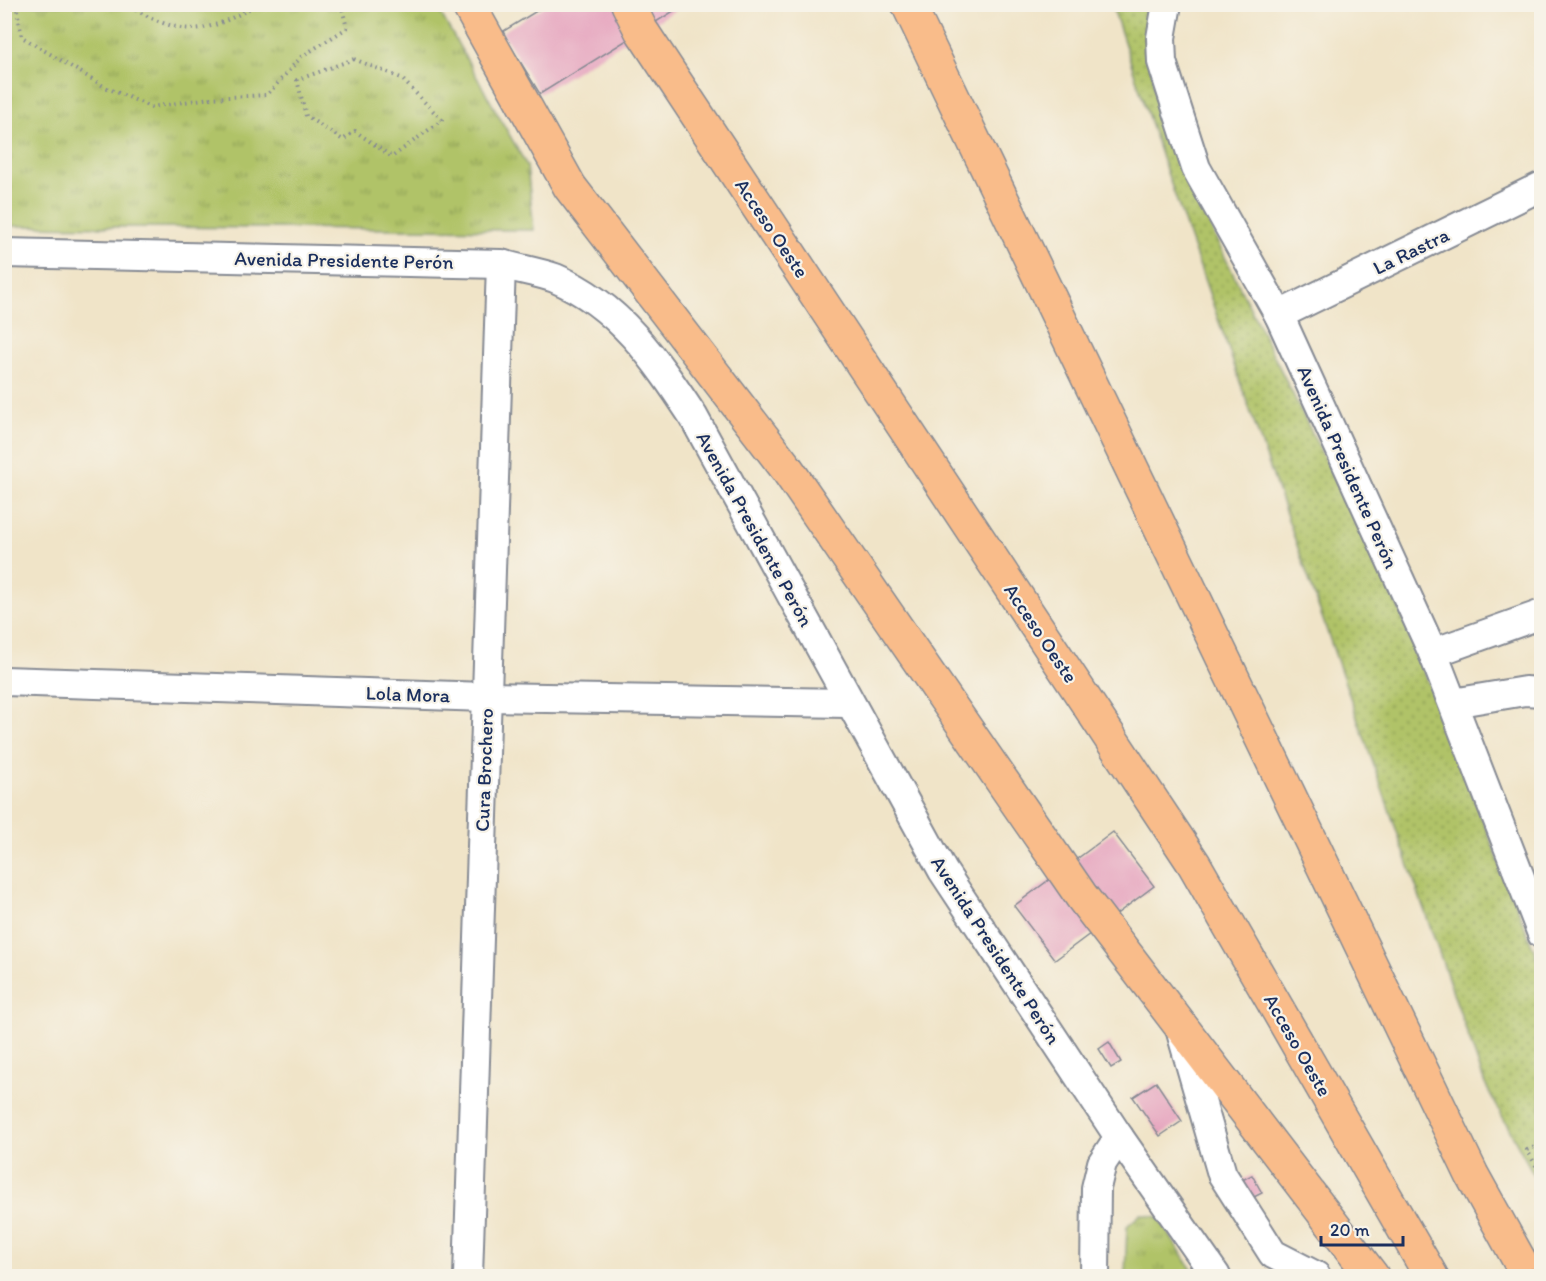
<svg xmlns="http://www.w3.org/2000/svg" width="1546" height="1281" viewBox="0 0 1546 1281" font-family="Itim,sans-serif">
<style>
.grass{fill:url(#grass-dots);stroke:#667962;stroke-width:1.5}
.park{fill:url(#park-tufts);stroke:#667962;stroke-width:1.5}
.building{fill:#e6a6bf}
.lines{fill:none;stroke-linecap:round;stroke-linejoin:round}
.minor-casing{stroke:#868a93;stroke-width:32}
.highway-casing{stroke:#868a93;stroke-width:36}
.path{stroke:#868a93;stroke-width:4;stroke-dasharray:1.5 4.5;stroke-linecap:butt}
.minor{stroke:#fff;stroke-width:28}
.highway{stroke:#f9bc8a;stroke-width:33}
.path-bridge{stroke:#868a93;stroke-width:4;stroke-dasharray:1.5 4.5;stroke-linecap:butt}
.labels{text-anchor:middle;stroke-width:4.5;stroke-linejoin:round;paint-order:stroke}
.street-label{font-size:20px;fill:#1b2f5e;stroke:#f7f3e8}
</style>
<defs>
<pattern id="grass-dots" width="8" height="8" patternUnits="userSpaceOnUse" patternTransform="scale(1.5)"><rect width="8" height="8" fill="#b0c367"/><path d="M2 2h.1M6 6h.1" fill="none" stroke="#8e9f58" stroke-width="1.8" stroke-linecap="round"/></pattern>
<pattern id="park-tufts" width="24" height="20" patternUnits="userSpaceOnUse" patternTransform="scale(1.5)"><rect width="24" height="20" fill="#b0c367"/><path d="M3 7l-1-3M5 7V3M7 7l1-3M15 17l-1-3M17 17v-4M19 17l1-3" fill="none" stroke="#8e9f58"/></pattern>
</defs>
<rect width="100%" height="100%" fill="#f7f3e8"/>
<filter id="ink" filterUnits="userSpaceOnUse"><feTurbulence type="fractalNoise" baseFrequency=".0167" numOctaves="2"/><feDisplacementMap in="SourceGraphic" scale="12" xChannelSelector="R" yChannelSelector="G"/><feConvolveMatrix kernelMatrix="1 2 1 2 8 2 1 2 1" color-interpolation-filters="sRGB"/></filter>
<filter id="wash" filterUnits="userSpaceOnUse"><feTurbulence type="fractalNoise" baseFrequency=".008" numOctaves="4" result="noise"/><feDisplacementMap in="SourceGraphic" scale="24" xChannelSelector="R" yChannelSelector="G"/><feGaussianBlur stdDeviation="1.35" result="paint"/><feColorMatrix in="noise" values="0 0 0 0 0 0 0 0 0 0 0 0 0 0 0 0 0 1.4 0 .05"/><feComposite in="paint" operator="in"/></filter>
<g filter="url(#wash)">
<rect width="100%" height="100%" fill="#f0e4c8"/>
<path class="grass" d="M1123 5H1153L1149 41 1155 97 1216 239 1401 613 1541 968V1188L1485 1084 1164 164 1114 11Z"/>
<g class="park">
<path d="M436 5 527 166 534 230 5 226V5Z"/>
<path d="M1141 1214 1158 1217 1196 1276H1125L1127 1226Z"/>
</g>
<g id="blocks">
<g class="building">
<path d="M548 4H685L540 94 502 32Z"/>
<path d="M1113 832 1154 886 1055 960 1014 906Z"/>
<path d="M1109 1042 1121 1062 1111 1068 1099 1049Z"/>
<path d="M1156 1082 1182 1121 1160 1136 1133 1097Z"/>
<path d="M1252 1175 1262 1193 1252 1198 1242 1180Z"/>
</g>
</g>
</g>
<g filter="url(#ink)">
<use href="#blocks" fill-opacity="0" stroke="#868a93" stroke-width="1.5"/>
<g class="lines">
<g class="minor-casing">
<g id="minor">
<path d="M1167 4 1161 38 1162 62 1196 168 1279 315 1433 653 1542 934"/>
<path d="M4 253 501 264C518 269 538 272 555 278 619 305 656 360 693 416L943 871 1119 1137 1216 1276"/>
<path d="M1279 315 1542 186"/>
<path d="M1433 653 1542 614"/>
<path d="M4 681 486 697 848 703"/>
<path d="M1453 703 1525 691 1542 692"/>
<path d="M1181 1032 1222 1174 1273 1254 1316 1276"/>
<path d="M468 1276 501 264"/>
<path d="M1095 1276 1096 1188 1102 1163 1119 1137"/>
</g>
</g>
<g class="highway-casing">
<g id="highway">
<path d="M468 4 570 187 787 469 1082 897 1372 1276"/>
<path d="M628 4 641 30 1194 864 1431 1276"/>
<path d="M908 4 1472 1175 1528 1276"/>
</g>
</g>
<g class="path">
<path d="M16 4 22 37 105 87 151 107 210 98 267 95 301 57 347 28 341 4"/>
<path d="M125 4C181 36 201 38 257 4"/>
<path d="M354 59 401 78 442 120 392 157 355 131 343 140 306 116 297 80Z"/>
<path d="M1542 1153 1537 1146 1527 1150 1542 1176"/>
</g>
<use href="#minor" class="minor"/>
<use href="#highway" class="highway"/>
<path class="path-bridge" d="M1521 1276 1542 1265"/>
</g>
</g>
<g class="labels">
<g class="street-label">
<text transform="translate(772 228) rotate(56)" y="7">Acceso Oeste</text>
<text transform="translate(1411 251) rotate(-26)" y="7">La Rastra</text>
<text transform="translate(344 260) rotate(1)" y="7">Avenida Presidente Perón</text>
<text transform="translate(1348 467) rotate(66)" y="7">Avenida Presidente Perón</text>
<text transform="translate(755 529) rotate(61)" y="7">Avenida Presidente Perón</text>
<text transform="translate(1041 633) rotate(56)" y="7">Acceso Oeste</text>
<text transform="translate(408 694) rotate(2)" y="7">Lola Mora</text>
<text transform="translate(484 770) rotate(-88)" y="7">Cura Brochero</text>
<text transform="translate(996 950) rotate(57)" y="7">Avenida Presidente Perón</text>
<text transform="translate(1298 1045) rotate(60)" y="7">Acceso Oeste</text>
</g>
</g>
<rect width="1546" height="1281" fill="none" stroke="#f7f3e8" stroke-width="24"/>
<path d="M1321 1236v9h82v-9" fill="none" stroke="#1b2f5e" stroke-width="3"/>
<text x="1330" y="1236" font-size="18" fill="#1b2f5e" stroke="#f7f3e8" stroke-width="4.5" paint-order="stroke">20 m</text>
</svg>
